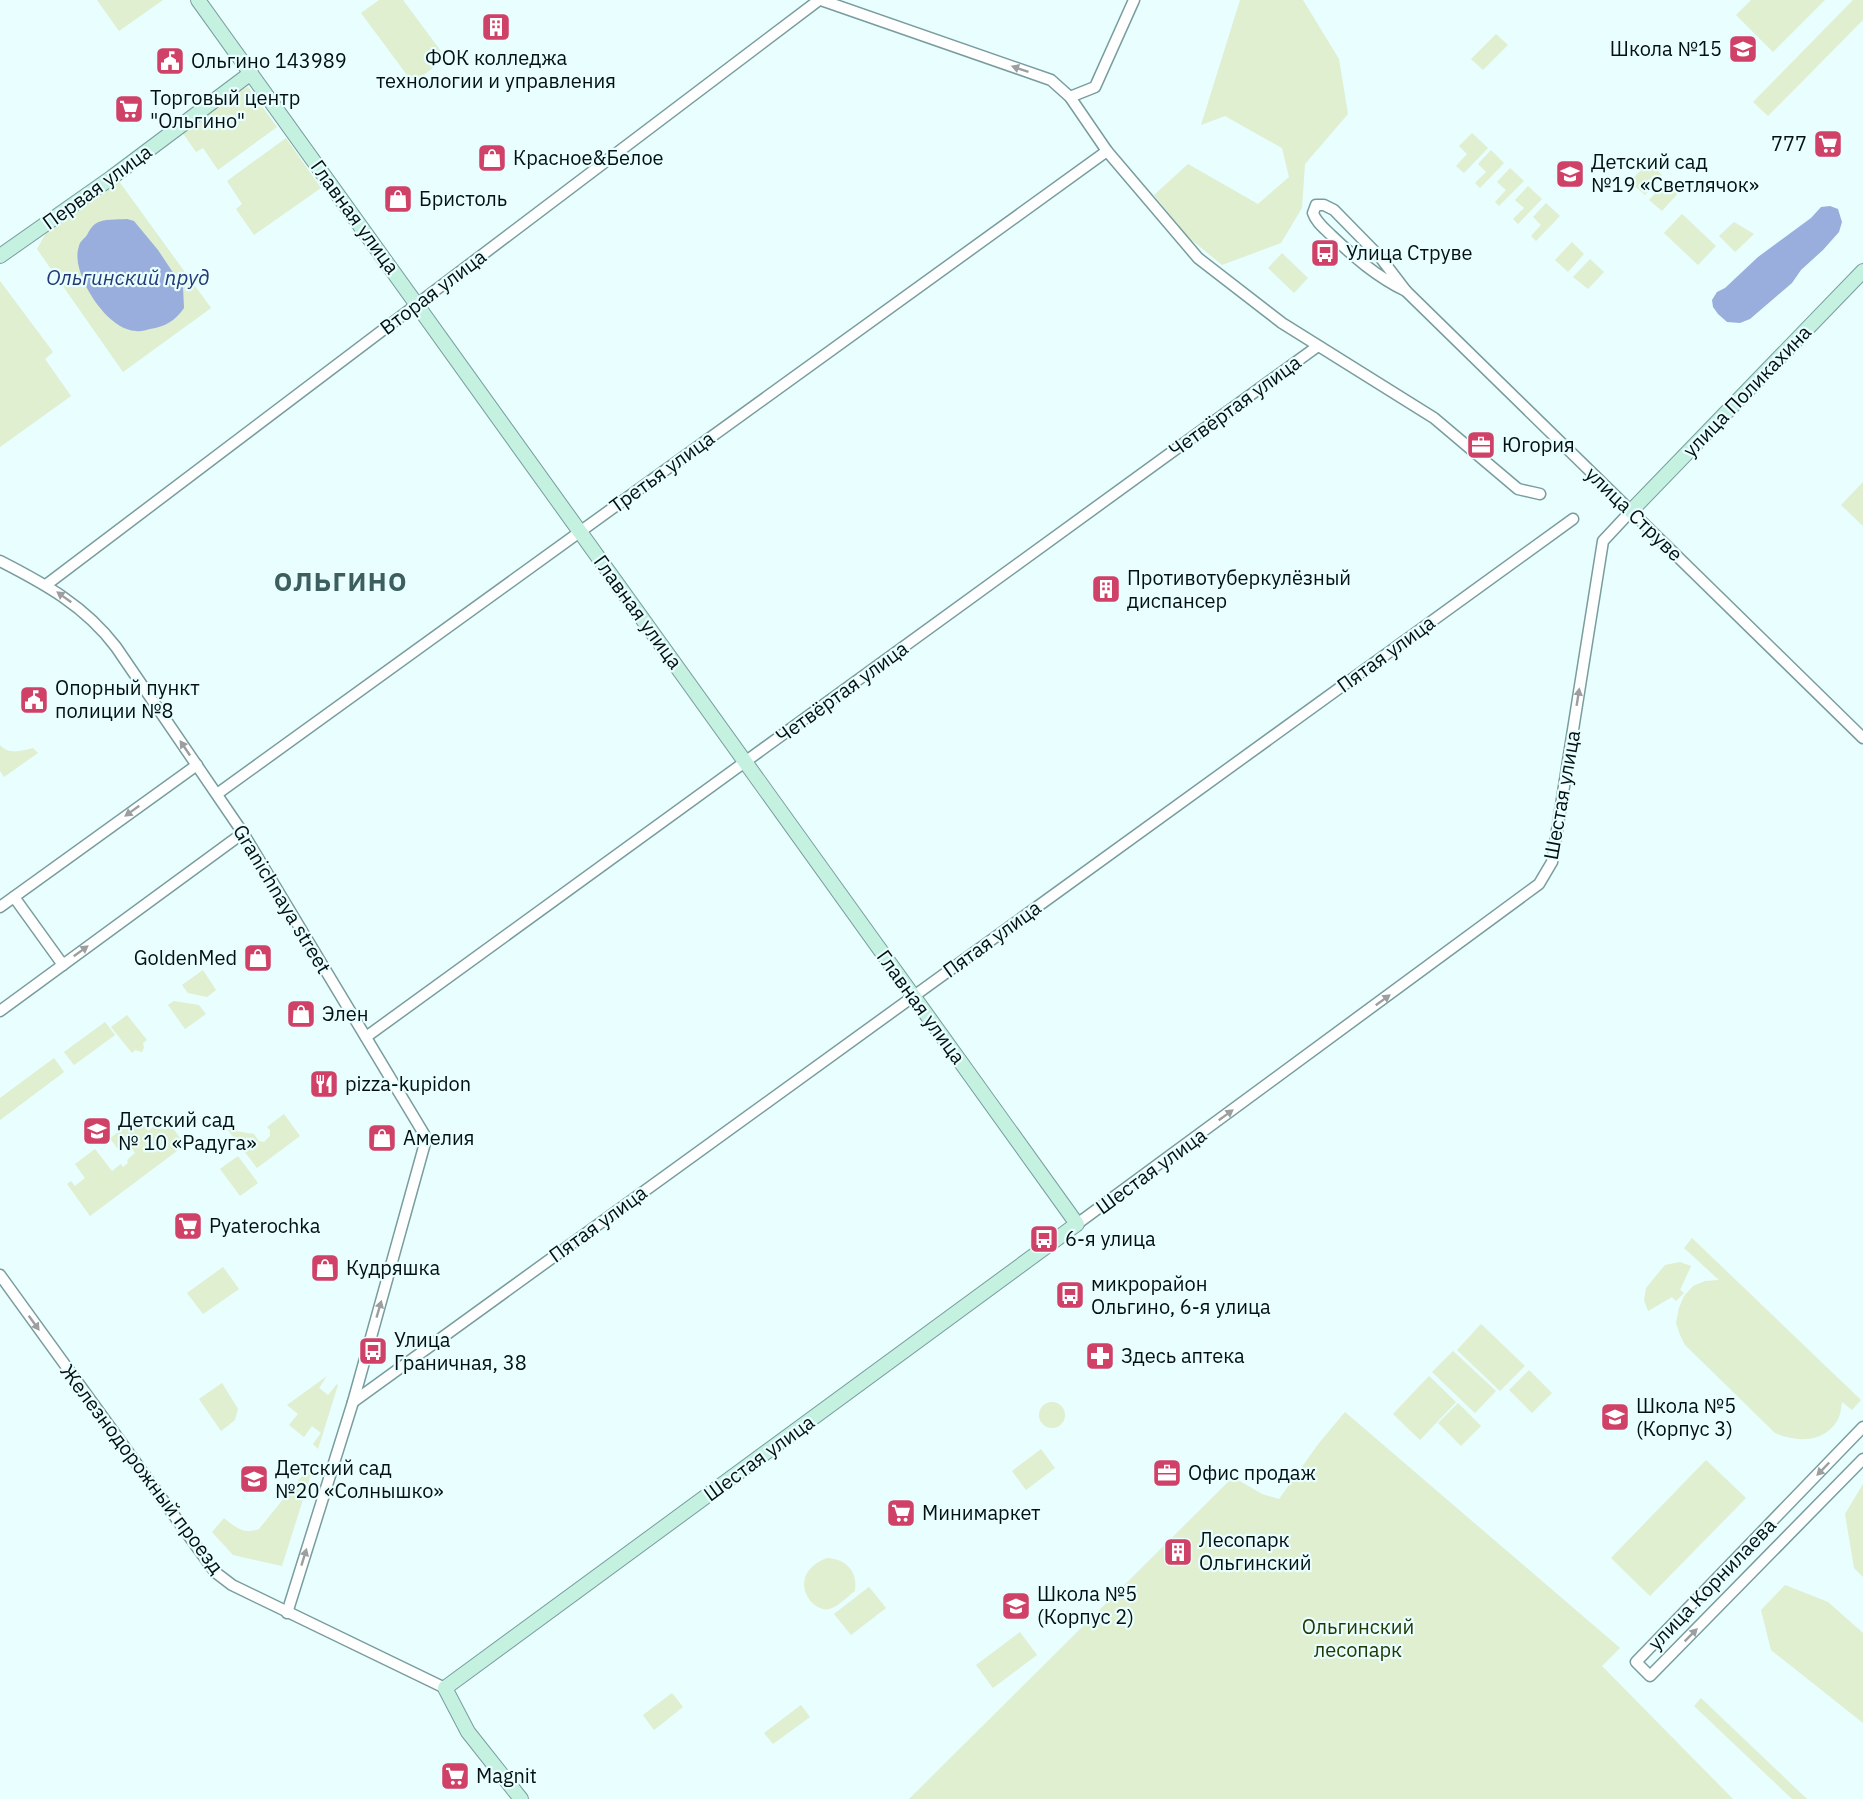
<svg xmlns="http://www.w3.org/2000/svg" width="1863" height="1799" viewBox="0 0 1863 1799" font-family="'IBM Plex Sans',sans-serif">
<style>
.green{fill:#dfefcf}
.water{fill:#99aedd}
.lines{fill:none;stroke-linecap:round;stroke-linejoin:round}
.street-casing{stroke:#799d9e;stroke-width:13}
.secondary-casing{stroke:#799d9e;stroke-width:16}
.street{stroke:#fff;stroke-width:10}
.secondary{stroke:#c5f1e1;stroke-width:14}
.oneway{fill:#9b9fa0}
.labels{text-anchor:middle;stroke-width:4.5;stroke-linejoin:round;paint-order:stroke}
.poi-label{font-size:20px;fill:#041011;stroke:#e8feff;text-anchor:start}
.street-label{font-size:20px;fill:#041011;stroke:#e8feff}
.park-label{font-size:20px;fill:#243902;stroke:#e8feff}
.water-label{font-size:21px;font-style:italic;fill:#253a74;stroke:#e8feff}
.district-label{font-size:26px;font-weight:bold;letter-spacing:1.5px;fill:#3c5e5f;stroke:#e8feff}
</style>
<rect width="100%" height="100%" fill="#e8feff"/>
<g class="green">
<path d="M97 0H163L119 31Z"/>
<path d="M379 0H403L446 58 413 83 361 13Z"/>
<path d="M1240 0H1303L1339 59 1348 114 1305 164 1302 208 1281 243 1222 265 1188 237 1154 195 1188 164 1258 204 1289 177 1282 148 1225 116 1201 125Z"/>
<path d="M1751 0H1825L1773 52 1736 15Z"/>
<path d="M1853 0H1863V20L1768 116 1753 102Z"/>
<path d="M1496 34 1508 45 1483 70 1471 59Z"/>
<path d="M248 87 277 127 218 170 203 148 196 152 182 132 234 93Z"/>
<path d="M1472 133 1488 148 1464 173 1456 166 1467 154 1459 146Z"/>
<path d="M286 138 321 188 254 235 236 209 242 204 227 181Z"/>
<path d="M1491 150 1504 163 1480 188 1475 183 1486 172 1478 164Z"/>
<path d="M1648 162 1662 175 1645 195 1630 182Z"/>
<path d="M1510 168 1524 181 1499 206 1495 202 1506 190 1497 182Z"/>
<path d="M118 180 211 308 123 372 37 249 46 233Z"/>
<path d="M1667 180 1680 191 1662 211 1649 200Z"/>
<path d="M1528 186 1542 199 1518 224 1513 219 1524 208 1515 200Z"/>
<path d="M1546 203 1560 216 1536 241 1531 236 1541 225 1533 217Z"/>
<path d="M1682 214 1716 246 1698 265 1664 233Z"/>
<path d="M1734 222 1754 234 1735 252 1719 236Z"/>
<path d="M1572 242 1584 254 1568 272 1555 260Z"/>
<path d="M1282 253 1308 278 1294 293 1268 268Z"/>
<path d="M1590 259 1604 272 1588 289 1573 277Z"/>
<path d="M0 281 53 352 45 359 71 396 0 447Z"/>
<path d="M1863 482V526L1841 505Z"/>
<path d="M0 745C9 755 21 751 33 748L38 753 4 777 0 771Z"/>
<path d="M203 970 216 990 207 997 188 993 182 985Z"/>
<path d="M174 1001 199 1005 206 1014 185 1029 168 1005Z"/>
<path d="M127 1015 147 1040 143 1043 144 1048 142 1052 135 1050 132 1053 111 1027Z"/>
<path d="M105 1022 115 1035 74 1065 64 1052Z"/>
<path d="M54 1058 64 1072 0 1120V1098Z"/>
<path d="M284 1114 300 1136 257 1168 228 1130 254 1134 259 1141 264 1142 270 1136V1130L267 1127Z"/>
<path d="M165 1117 185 1145 90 1216 67 1184 71 1181 75 1186 85 1178 75 1164 95 1149 112 1171 121 1164 123 1167 128 1163 127 1160 135 1153 127 1141 117 1148 110 1138 138 1118 148 1131Z"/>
<path d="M238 1156 258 1183 240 1196 220 1169Z"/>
<path d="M1692 1238 1861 1400 1852 1410 1842 1402C1841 1407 1841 1412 1839 1417 1827 1443 1797 1443 1775 1433L1685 1345 1680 1335 1676 1323 1679 1308 1684 1296 1693 1286 1705 1281 1719 1280 1684 1248Z"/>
<path d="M1680 1262 1691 1266 1680 1290 1684 1293 1676 1301 1672 1297 1648 1311 1644 1300 1646 1288 1665 1265Z"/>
<path d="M223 1267 239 1289 203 1314 187 1293Z"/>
<path d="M1481 1324 1525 1366 1500 1391 1457 1350Z"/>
<path d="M1453 1351 1496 1391 1475 1413 1432 1372Z"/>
<path d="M1529 1370 1552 1393 1532 1413 1509 1390Z"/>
<path d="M327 1376 319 1388 328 1395 337 1384 338 1385 318 1449 313 1444 321 1433 312 1426 304 1437 289 1425 298 1414 287 1405Z"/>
<path d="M1429 1376 1456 1402 1420 1440 1393 1414Z"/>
<path d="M222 1383 238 1409 235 1420 221 1431 199 1399Z"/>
<circle cx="1052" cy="1415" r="13"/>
<path d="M1458 1403 1481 1426 1461 1446 1438 1423Z"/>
<path d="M1345 1412 1620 1648 1602 1666 1733 1799H909L1233 1477 1262 1494 1279 1499 1319 1443Z"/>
<path d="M1041 1449 1055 1468 1026 1490 1012 1471Z"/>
<path d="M1706 1460 1746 1498 1650 1596 1611 1558Z"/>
<path d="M310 1466 313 1468 282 1566 233 1555 212 1532 224 1518C235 1527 244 1535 259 1529Z"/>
<path d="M1863 1484V1577L1854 1568 1845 1514Z"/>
<path d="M827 1558C846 1559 858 1571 855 1591 848 1596 840 1605 832 1608 813 1617 783 1575 827 1558Z"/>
<path d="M1785 1585 1828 1602 1863 1633V1723L1771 1650 1761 1610Z"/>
<path d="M869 1587 886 1608 851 1635 834 1614Z"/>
<path d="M1020 1632 1037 1655 993 1688 976 1665Z"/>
<path d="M672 1693 683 1707 654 1730 643 1715Z"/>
<path d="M1701 1698 1807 1799H1792L1694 1706Z"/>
<path d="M801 1705 810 1717 773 1744 764 1733Z"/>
</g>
<g class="water">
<path d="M1830 206 1838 209 1842 222 1839 232 1823 250 1801 270 1792 283 1750 319 1740 323 1727 322 1718 314 1713 307 1712 300 1717 292 1725 288 1758 257 1811 218 1821 207Z"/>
<path d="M127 219 134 221 158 250 172 271 180 279 183 286 184 308C176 320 165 327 150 329 146 330 140 332 136 331 113 330 92 300 84 282 79 270 75 258 79 246 80 241 84 239 87 235 89 231 91 227 95 224 104 218 117 220 127 219Z"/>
</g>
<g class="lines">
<g class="street-casing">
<g id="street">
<path d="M821 0 1051 80 1070 97 1107 151 1198 258 1282 323 1434 418 1518 489 1540 494"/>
<path d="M1070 97 1095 87 1134 0"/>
<path d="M1316 205H1324L1334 210 1380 257 1406 291C1377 277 1354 257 1331 235 1324 228 1316 222 1313 213Z"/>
<path d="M1406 291 1863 738"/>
<path d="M0 561C45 584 85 606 116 647L243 833 424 1134 425 1143 353 1402 287 1613"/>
<path d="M46 585 819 0"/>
<path d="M217 794 1107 151"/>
<path d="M14 897 63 965"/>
<path d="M0 907 197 765"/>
<path d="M0 1011 243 833"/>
<path d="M366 1037 1318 346"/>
<path d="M1077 1224 1539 884 1552 862 1603 541 1631 511"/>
<path d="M0 1275 215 1572 232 1585 445 1688"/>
<path d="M353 1402 1573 519"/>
<path d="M1863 1427 1636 1662 1650 1676 1863 1459"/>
</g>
</g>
<g class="secondary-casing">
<g id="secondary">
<path d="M198 0 1077 1224 445 1688 468 1732 521 1799"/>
<path d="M0 256 111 178 251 73"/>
<path d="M1631 511 1863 271"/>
</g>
</g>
<use href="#street" class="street"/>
<use href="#secondary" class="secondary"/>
</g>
<defs><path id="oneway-solid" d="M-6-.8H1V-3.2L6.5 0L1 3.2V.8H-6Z" transform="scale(1.5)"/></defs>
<g class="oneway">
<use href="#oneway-solid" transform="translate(1020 69) rotate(-161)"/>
<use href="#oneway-solid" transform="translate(64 597) rotate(-144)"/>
<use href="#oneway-solid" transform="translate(1578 697) rotate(-81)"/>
<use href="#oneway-solid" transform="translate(185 748) rotate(-124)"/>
<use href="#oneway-solid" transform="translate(132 811) rotate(144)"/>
<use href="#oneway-solid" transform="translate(81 951) rotate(-36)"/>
<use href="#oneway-solid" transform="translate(1383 1000) rotate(-36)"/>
<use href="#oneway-solid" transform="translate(1226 1115) rotate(-36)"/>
<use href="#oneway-solid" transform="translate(379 1309) rotate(-74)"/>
<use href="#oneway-solid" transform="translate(34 1323) rotate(54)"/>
<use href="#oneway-solid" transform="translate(1823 1469) rotate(134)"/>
<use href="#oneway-solid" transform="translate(304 1557) rotate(-73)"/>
<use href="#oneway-solid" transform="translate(1691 1635) rotate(-45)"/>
</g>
<defs>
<g id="building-square" transform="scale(1.5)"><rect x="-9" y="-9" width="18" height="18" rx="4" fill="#d04168" stroke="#e8feff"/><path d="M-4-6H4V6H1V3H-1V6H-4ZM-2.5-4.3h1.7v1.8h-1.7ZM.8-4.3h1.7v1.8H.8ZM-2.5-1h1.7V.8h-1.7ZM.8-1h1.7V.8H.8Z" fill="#fff"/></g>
<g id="school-square" transform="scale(1.5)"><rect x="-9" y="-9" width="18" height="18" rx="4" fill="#d04168" stroke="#e8feff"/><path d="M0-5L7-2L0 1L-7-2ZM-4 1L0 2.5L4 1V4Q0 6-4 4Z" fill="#fff"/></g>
<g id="civic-square" transform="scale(1.5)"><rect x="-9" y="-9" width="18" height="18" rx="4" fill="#d04168" stroke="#e8feff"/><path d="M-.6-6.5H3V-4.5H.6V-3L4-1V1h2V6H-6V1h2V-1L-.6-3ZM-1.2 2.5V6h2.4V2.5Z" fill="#fff"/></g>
<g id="supermarket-square" transform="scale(1.5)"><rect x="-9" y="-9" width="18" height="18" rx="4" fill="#d04168" stroke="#e8feff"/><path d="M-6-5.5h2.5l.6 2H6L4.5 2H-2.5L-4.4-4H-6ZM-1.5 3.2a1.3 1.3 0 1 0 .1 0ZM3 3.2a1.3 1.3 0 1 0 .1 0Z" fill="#fff"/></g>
<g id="shop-square" transform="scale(1.5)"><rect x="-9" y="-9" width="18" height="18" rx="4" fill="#d04168" stroke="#e8feff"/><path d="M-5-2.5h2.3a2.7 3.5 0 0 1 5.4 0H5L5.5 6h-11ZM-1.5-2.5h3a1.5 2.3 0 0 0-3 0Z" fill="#fff"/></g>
<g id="bus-square" transform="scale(1.5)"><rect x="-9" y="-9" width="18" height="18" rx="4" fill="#d04168" stroke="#e8feff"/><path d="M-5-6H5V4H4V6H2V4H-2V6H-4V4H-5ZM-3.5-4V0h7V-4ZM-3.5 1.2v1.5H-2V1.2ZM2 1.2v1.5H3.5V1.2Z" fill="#fff"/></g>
<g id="office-square" transform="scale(1.5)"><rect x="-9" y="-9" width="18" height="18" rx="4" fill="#d04168" stroke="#e8feff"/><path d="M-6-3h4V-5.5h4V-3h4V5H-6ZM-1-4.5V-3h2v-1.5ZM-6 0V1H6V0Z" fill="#fff"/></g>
<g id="restaurant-square" transform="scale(1.5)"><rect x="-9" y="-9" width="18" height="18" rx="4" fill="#d04168" stroke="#e8feff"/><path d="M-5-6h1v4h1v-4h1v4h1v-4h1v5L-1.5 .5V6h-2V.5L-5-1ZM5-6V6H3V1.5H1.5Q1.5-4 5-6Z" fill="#fff"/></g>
<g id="pharmacy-square" transform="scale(1.5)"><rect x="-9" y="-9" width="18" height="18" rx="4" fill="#d04168" stroke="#e8feff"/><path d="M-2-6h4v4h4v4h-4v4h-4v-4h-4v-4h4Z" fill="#fff"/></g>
</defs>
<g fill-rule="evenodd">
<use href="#building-square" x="496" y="27"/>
<use href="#school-square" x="1743" y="49"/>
<use href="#civic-square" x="170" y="61"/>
<use href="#supermarket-square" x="129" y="109"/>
<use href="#supermarket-square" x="1828" y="144"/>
<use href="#shop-square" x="492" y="158"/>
<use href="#school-square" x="1570" y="174"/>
<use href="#shop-square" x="398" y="199"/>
<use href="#bus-square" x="1325" y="253"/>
<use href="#office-square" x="1481" y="445"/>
<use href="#building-square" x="1106" y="589"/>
<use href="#civic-square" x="34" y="700"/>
<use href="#shop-square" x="258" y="958"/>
<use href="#shop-square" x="301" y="1014"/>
<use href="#restaurant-square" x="324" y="1084"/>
<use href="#school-square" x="97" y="1131"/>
<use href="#shop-square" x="382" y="1138"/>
<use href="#supermarket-square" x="188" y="1226"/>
<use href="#bus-square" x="1044" y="1239"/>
<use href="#shop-square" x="325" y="1268"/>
<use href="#bus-square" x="1070" y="1295"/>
<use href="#bus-square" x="373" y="1351"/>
<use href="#pharmacy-square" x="1100" y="1356"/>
<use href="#school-square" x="1615" y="1417"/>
<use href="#office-square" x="1167" y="1473"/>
<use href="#school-square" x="254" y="1479"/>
<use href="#supermarket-square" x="901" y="1513"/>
<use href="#building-square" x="1178" y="1552"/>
<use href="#school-square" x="1016" y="1606"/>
<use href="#supermarket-square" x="455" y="1776"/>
</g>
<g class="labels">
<g class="poi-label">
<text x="1722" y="56" text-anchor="end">Школа №15</text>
<text x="496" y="65" text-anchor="middle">ФОК колледжа<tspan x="496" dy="23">технологии и управления</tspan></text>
<text x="191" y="68">Ольгино 143989</text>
<text x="150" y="105">Торговый центр<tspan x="150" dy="23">"Ольгино"</tspan></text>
<text x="1807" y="151" text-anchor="end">777</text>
<text x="513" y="165">Красное&amp;Белое</text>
<text x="1591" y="169">Детский сад<tspan x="1591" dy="23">№19 «Светлячок»</tspan></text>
<text x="419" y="206">Бристоль</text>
<text x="1346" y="260">Улица Струве</text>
<text x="1502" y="452">Югория</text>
<text x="1127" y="585">Противотуберкулёзный<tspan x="1127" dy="23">диспансер</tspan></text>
<text x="55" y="695">Опорный пункт<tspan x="55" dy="23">полиции №8</tspan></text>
<text x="237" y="965" text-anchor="end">GoldenMed</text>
<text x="322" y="1021">Элен</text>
<text x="345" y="1091">pizza-kupidon</text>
<text x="118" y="1127">Детский сад<tspan x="118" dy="23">№ 10 «Радуга»</tspan></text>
<text x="403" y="1145">Амелия</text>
<text x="209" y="1233">Pyaterochka</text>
<text x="1065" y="1246">6-я улица</text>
<text x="346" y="1275">Кудряшка</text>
<text x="1091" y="1291">микрорайон<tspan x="1091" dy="23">Ольгино, 6-я улица</tspan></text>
<text x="394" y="1347">Улица<tspan x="394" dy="23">Граничная, 38</tspan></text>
<text x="1121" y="1363">Здесь аптека</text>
<text x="1636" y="1413">Школа №5<tspan x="1636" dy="23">(Корпус 3)</tspan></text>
<text x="275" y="1475">Детский сад<tspan x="275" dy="23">№20 «Солнышко»</tspan></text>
<text x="1188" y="1480">Офис продаж</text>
<text x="922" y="1520">Минимаркет</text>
<text x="1199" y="1547">Лесопарк<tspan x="1199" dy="23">Ольгинский</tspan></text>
<text x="1037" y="1601">Школа №5<tspan x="1037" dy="23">(Корпус 2)</tspan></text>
<text x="476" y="1783">Magnit</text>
</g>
<g class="street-label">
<text transform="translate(97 187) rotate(-36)" y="7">Первая улица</text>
<text transform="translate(355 217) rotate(54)" y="7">Главная улица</text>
<text transform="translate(433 292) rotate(-37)" y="7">Вторая улица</text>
<text transform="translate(1747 391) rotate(-46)" y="7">улица Поликахина</text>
<text transform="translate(1235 406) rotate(-36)" y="7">Четвёртая улица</text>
<text transform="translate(662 472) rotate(-36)" y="7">Третья улица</text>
<text transform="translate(1634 514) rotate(44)" y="7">улица Струве</text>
<text transform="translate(638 612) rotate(54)" y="7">Главная улица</text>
<text transform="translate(1386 654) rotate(-36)" y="7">Пятая улица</text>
<text transform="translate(842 692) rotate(-36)" y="7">Четвёртая улица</text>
<text transform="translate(1562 795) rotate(-80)" y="7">Шестая улица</text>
<text transform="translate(282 899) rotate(59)" y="7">Granichnaya street</text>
<text transform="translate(992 939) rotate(-36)" y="7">Пятая улица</text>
<text transform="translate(921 1007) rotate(54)" y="7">Главная улица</text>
<text transform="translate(1151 1171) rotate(-36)" y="7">Шестая улица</text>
<text transform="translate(598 1224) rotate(-36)" y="7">Пятая улица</text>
<text transform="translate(759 1458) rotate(-36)" y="7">Шестая улица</text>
<text transform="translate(142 1469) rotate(53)" y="7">Железнодорожный проезд</text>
<text transform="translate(1712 1584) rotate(-46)" y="7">улица Корнилаева</text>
</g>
<g class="park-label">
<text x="1358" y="1634">Ольгинский<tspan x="1358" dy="23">лесопарк</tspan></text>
</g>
<g class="water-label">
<text x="128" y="285">Ольгинский пруд</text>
</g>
<g class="district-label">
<text x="341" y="591">ОЛЬГИНО</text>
</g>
</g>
</svg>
